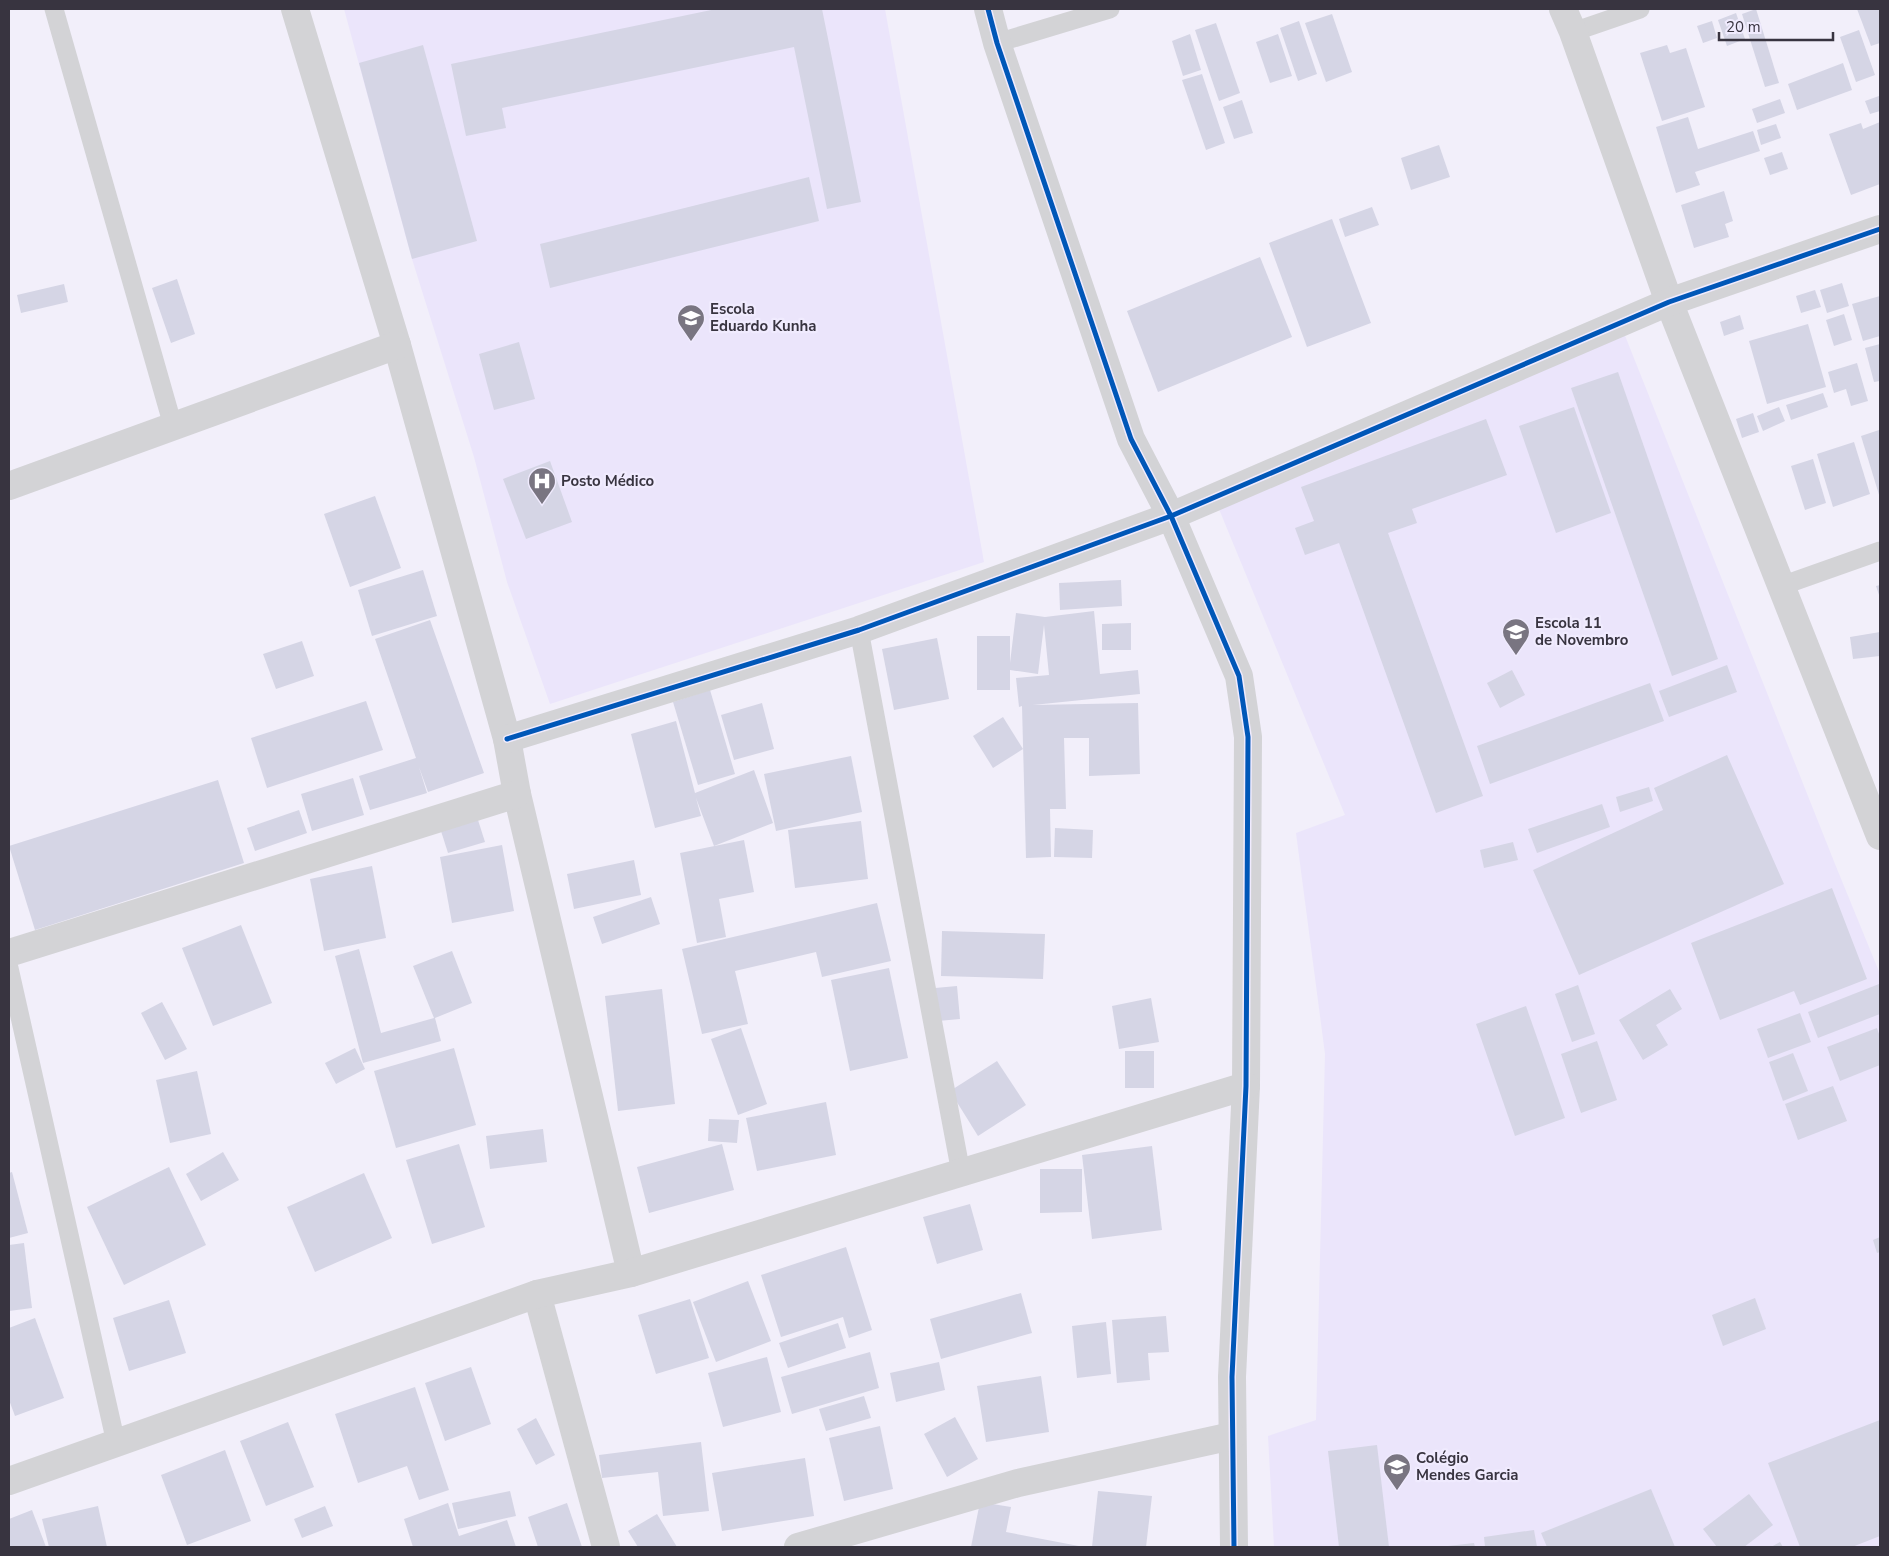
<svg xmlns="http://www.w3.org/2000/svg" width="1889" height="1556" viewBox="0 0 1889 1556" font-family="'Nunito Sans',sans-serif">
<style>
.built{fill:#ebe5fb}
.building{fill:#d5d5e5}
.lines{fill:none;stroke-linecap:round;stroke-linejoin:round}
.service{stroke:#d3d3d6;stroke-width:19}
.minor{stroke:#d3d3d6;stroke-width:28}
.cycleway-casing{stroke:#f0ebfe;stroke-width:8}
.cycleway{stroke:#0057b8;stroke-width:5}
.labels{text-anchor:middle;stroke-width:4.5;stroke-linejoin:round;paint-order:stroke}
.poi-label{font-size:15px;font-weight:bold;fill:#383440;stroke:#f0ebfe;text-anchor:start}
</style>
<rect width="100%" height="100%" fill="#f2effa"/>
<g class="built">
<path d="M344 9H885L984 562 550 704 507 582 474 457 412 259Z"/>
<path d="M1620 323 1835 864 1880 974V1547H1274L1268 1436 1316 1420 1325 1054 1296 833 1345 815 1214 497Z"/>
</g>
<g class="building">
<path d="M716 9H822L861 202 827 209 794 47 502 108 506 128 466 136 451 64Z"/>
<path d="M1756 9 1779 83 1765 87 1742 14Z"/>
<path d="M1857 9H1880V43L1871 46Z"/>
<path d="M1736 13 1745 39 1727 46 1718 20Z"/>
<path d="M1332 14 1352 72 1326 82 1305 23Z"/>
<path d="M1299 21 1317 74 1298 81 1280 28Z"/>
<path d="M1712 21 1717 38 1703 43 1697 26Z"/>
<path d="M1216 23 1240 93 1219 101 1195 30Z"/>
<path d="M1859 30 1875 75 1856 82 1840 37Z"/>
<path d="M1190 34 1201 70 1183 76 1172 41Z"/>
<path d="M1278 34 1292 76 1270 83 1256 42Z"/>
<path d="M423 45 477 241 412 259 359 63Z"/>
<path d="M1667 45 1670 53 1686 48 1705 107 1662 121 1640 53Z"/>
<path d="M1843 63 1852 90 1797 110 1788 84Z"/>
<path d="M1202 74 1225 143 1206 150 1182 80Z"/>
<path d="M1879 96 1880 111 1870 114 1865 101Z"/>
<path d="M1780 99 1785 113 1757 123 1752 109Z"/>
<path d="M1242 100 1253 133 1234 139 1223 107Z"/>
<path d="M1688 117 1698 149 1753 131 1760 151 1695 172 1700 185 1676 193 1656 127Z"/>
<path d="M1880 122V184L1851 195 1829 134 1861 123 1863 129Z"/>
<path d="M1776 124 1781 138 1761 145 1757 130Z"/>
<path d="M1439 145 1450 177 1411 190 1401 158Z"/>
<path d="M1782 152 1788 169 1770 175 1764 158Z"/>
<path d="M809 177 819 221 550 288 540 244Z"/>
<path d="M1724 191 1733 221 1725 224 1729 237 1694 248 1681 205Z"/>
<path d="M1372 207 1379 225 1345 237 1339 219Z"/>
<path d="M1332 219 1371 323 1307 347 1269 243Z"/>
<path d="M1260 257 1292 337 1158 392 1127 311Z"/>
<path d="M177 279 195 334 171 343 152 288Z"/>
<path d="M1842 283 1849 306 1827 313 1820 290Z"/>
<path d="M64 284 68 302 21 313 17 295Z"/>
<path d="M1815 290 1821 307 1801 313 1796 296Z"/>
<path d="M1880 296V336L1863 341 1852 304Z"/>
<path d="M1844 314 1852 340 1834 346 1826 320Z"/>
<path d="M1740 315 1744 329 1724 336 1720 322Z"/>
<path d="M1808 324 1826 387 1767 404 1749 341Z"/>
<path d="M519 342 535 399 494 410 479 354Z"/>
<path d="M1880 344V381L1874 382 1865 348Z"/>
<path d="M1857 363 1868 401 1851 406 1846 389 1834 393 1828 372Z"/>
<path d="M1618 372 1718 659 1672 676 1571 388Z"/>
<path d="M1823 393 1828 407 1791 420 1786 405Z"/>
<path d="M1574 407 1611 513 1556 533 1519 426Z"/>
<path d="M1779 407 1785 421 1763 431 1757 416Z"/>
<path d="M1753 413 1759 432 1742 438 1736 419Z"/>
<path d="M1486 419 1507 475 1412 509 1417 523 1388 533 1483 796 1436 813 1339 543 1305 555 1295 528 1314 521 1301 487Z"/>
<path d="M1879 430 1880 434V498L1861 436Z"/>
<path d="M1854 442 1870 494 1833 507 1817 454Z"/>
<path d="M1813 459 1826 503 1805 510 1791 466Z"/>
<path d="M550 461 572 522 526 539 503 479Z"/>
<path d="M375 496 401 568 350 587 324 514Z"/>
<path d="M423 570 437 616 372 636 358 590Z"/>
<path d="M1121 580 1122 606 1060 610 1059 583Z"/>
<path d="M1880 585V598L1876 586Z"/>
<path d="M1094 611 1100 674 1138 670 1140 694 1033 705 1138 703 1140 774 1089 776V738H1064L1066 809H1050L1051 857 1026 858 1022 706 1019 707 1016 678 1049 675 1044 625 1038 674 1010 670V690H977V636H1010V663L1016 613 1045 617Z"/>
<path d="M430 620 484 773 428 792 419 767 427 793 370 810 359 776 416 758 375 639Z"/>
<path d="M1131 623V650H1102V624Z"/>
<path d="M1880 632V656L1853 659 1850 637Z"/>
<path d="M937 638 949 699 894 710 882 649Z"/>
<path d="M302 641 314 676 276 689 263 654Z"/>
<path d="M1727 665 1737 692 1669 717 1659 691Z"/>
<path d="M1512 670 1525 695 1500 708 1487 683Z"/>
<path d="M1650 683 1664 721 1490 784 1477 746Z"/>
<path d="M710 690 735 774 698 785 673 702Z"/>
<path d="M366 701 383 750 267 788 251 738Z"/>
<path d="M762 703 774 749 734 760 721 715Z"/>
<path d="M1003 717 1023 749 993 768 973 736Z"/>
<path d="M676 721 695 793 754 770 773 823 714 846 696 798 701 816 655 828 631 734Z"/>
<path d="M1727 755 1784 884 1579 975 1533 870 1663 810 1654 788Z"/>
<path d="M851 756 862 812 776 831 764 774Z"/>
<path d="M353 778 364 815 312 831 301 794Z"/>
<path d="M218 780 244 863 35 930 9 846Z"/>
<path d="M1649 787 1653 801 1620 812 1616 797Z"/>
<path d="M1602 804 1610 827 1537 853 1528 829Z"/>
<path d="M299 810 307 833 255 851 247 828Z"/>
<path d="M478 820 485 842 448 853 441 831Z"/>
<path d="M861 821 868 879 795 888 788 830Z"/>
<path d="M1055 828 1093 830 1092 858 1054 857Z"/>
<path d="M744 840 754 892 719 899 726 937 697 943 680 853Z"/>
<path d="M1513 842 1518 860 1484 868 1480 850Z"/>
<path d="M502 845 514 911 452 923 440 857Z"/>
<path d="M634 860 641 895 574 909 567 874Z"/>
<path d="M372 866 386 938 324 951 310 879Z"/>
<path d="M1832 888 1867 979 1800 1005 1794 991 1720 1020 1691 943Z"/>
<path d="M651 897 660 924 602 944 593 917Z"/>
<path d="M877 903 891 961 822 977 816 952 735 971 748 1024 702 1034 682 949Z"/>
<path d="M241 925 272 1003 213 1026 182 948Z"/>
<path d="M942 931 1045 934 1043 979 941 976Z"/>
<path d="M359 949 381 1033 434 1018 413 966 452 951 472 1003 435 1018 441 1041 363 1063 335 956Z"/>
<path d="M889 968 908 1058 850 1071 831 980Z"/>
<path d="M1879 984 1880 1014 1818 1038 1808 1012Z"/>
<path d="M1578 985 1595 1034 1572 1042 1555 994Z"/>
<path d="M957 986 960 1019 938 1021 935 988Z"/>
<path d="M662 989 675 1104 618 1111 605 996Z"/>
<path d="M1670 989 1682 1009 1656 1025 1668 1045 1643 1060 1619 1020Z"/>
<path d="M1151 998 1159 1042 1119 1049 1112 1006Z"/>
<path d="M162 1002 187 1049 165 1060 141 1013Z"/>
<path d="M1526 1006 1565 1118 1515 1136 1476 1024Z"/>
<path d="M1800 1013 1811 1042 1768 1058 1757 1029Z"/>
<path d="M741 1028 767 1104 738 1115 711 1039Z"/>
<path d="M1877 1028 1880 1037V1065L1840 1081 1827 1047Z"/>
<path d="M1597 1041 1617 1100 1581 1113 1561 1054Z"/>
<path d="M355 1048 365 1069 336 1084 325 1063Z"/>
<path d="M454 1048 476 1125 396 1148 374 1071Z"/>
<rect x="1125" y="1051" width="29" height="37"/>
<path d="M1793 1053 1808 1091 1783 1101 1769 1062Z"/>
<path d="M997 1061 1026 1105 978 1136 950 1091Z"/>
<path d="M197 1071 211 1134 170 1143 156 1080Z"/>
<path d="M1833 1086 1847 1121 1798 1140 1785 1104Z"/>
<path d="M826 1102 836 1155 757 1171 746 1118Z"/>
<path d="M709 1119 739 1120 737 1143 708 1141Z"/>
<path d="M543 1129 547 1162 490 1169 486 1136Z"/>
<path d="M459 1144 485 1227 432 1244 406 1160Z"/>
<path d="M722 1144 734 1190 649 1213 637 1167Z"/>
<path d="M1152 1146 1162 1230 1092 1239 1082 1155Z"/>
<path d="M223 1152 239 1180 201 1201 186 1174Z"/>
<path d="M169 1167 206 1245 124 1285 87 1207Z"/>
<path d="M1040 1169H1082V1212L1040 1213Z"/>
<path d="M12 1172 28 1233 9 1238V1173Z"/>
<path d="M364 1173 392 1238 315 1272 287 1207Z"/>
<path d="M970 1204 983 1250 937 1264 923 1217Z"/>
<path d="M1880 1237V1252L1877 1253 1873 1240Z"/>
<path d="M24 1243 32 1308 9 1311V1245Z"/>
<path d="M846 1247 872 1330 849 1338 843 1317 781 1337 761 1275Z"/>
<path d="M748 1281 771 1341 716 1362 693 1302Z"/>
<path d="M1021 1293 1032 1333 941 1359 930 1319Z"/>
<path d="M1755 1298 1766 1329 1723 1346 1712 1315Z"/>
<path d="M690 1299 709 1358 656 1374 638 1315Z"/>
<path d="M169 1300 186 1353 129 1371 113 1318Z"/>
<path d="M1166 1316 1169 1352 1148 1353 1150 1380 1117 1383 1112 1320Z"/>
<path d="M35 1318 64 1398 15 1416 9 1400V1328Z"/>
<path d="M1106 1322 1111 1374 1077 1378 1072 1326Z"/>
<path d="M838 1323 846 1348 788 1368 779 1343Z"/>
<path d="M870 1352 879 1388 792 1414 781 1377Z"/>
<path d="M767 1357 781 1412 723 1427 708 1373Z"/>
<path d="M939 1362 945 1390 896 1402 890 1373Z"/>
<path d="M471 1367 491 1424 445 1441 425 1383Z"/>
<path d="M1041 1376 1049 1432 986 1442 977 1386Z"/>
<path d="M415 1387 449 1490 419 1500 407 1466 358 1483 335 1414Z"/>
<path d="M864 1396 871 1418 826 1431 819 1409Z"/>
<path d="M955 1417 978 1459 947 1477 924 1434Z"/>
<path d="M536 1418 555 1455 536 1465 517 1429Z"/>
<path d="M1880 1420V1536L1852 1547H1800L1768 1463Z"/>
<path d="M288 1422 314 1487 266 1506 240 1441Z"/>
<path d="M880 1426 893 1489 844 1501 829 1438Z"/>
<path d="M701 1442 709 1511 663 1516 658 1472 602 1478 599 1455Z"/>
<path d="M1377 1445 1389 1547H1339L1328 1451Z"/>
<path d="M225 1450 251 1521 187 1545 161 1475Z"/>
<path d="M805 1458 814 1516 722 1531 712 1473Z"/>
<path d="M1651 1489 1675 1547H1547L1541 1533Z"/>
<path d="M510 1491 516 1516 458 1529 452 1503Z"/>
<path d="M1098 1491 1152 1496 1146 1547H1092Z"/>
<path d="M1749 1494 1773 1525 1744 1547H1717L1703 1529Z"/>
<path d="M980 1502 1011 1507 1006 1532 1084 1547H971Z"/>
<path d="M448 1503 459 1536 507 1520 516 1547H413L404 1519Z"/>
<path d="M567 1503 582 1547H538L528 1517Z"/>
<path d="M98 1506 107 1547H49L42 1519Z"/>
<path d="M325 1506 333 1526 302 1538 294 1519Z"/>
<path d="M32 1510 46 1547H9V1519Z"/>
<path d="M657 1514 677 1547H638L628 1531Z"/>
<path d="M1534 1530 1537 1547H1485L1484 1537Z"/>
<path d="M1780 1542 1783 1547H1771Z"/>
<path d="M1474 1543 1475 1547H1448V1546Z"/>
</g>
<g class="lines">
<g class="service">
<path d="M54 9 173 426"/>
<path d="M1573 32 1640 9"/>
<path d="M997 43 1110 9"/>
<path d="M1781 586 1880 551"/>
<path d="M859 630 961 1173"/>
<path d="M9 968 116 1443"/>
</g>
<g class="minor">
<path d="M295 9 397 345 507 739 517 794 631 1273"/>
<path d="M988 9 997 43 1131 439 1171 516 1239 676 1248 737 1246 1086 1232 1377 1234 1547"/>
<path d="M1563 9 1573 32 1669 302 1880 836"/>
<path d="M9 486 397 345"/>
<path d="M507 739 859 630 1171 516 1669 302 1880 229"/>
<path d="M9 953 517 794"/>
<path d="M537 1294 606 1547"/>
<path d="M9 1481 537 1294 631 1273 1246 1086"/>
<path d="M798 1547 1018 1483 1232 1436"/>
</g>
<g class="cycleway-casing">
<g id="cycleway">
<path d="M988 9 997 43 1131 439 1171 516 1239 676 1248 737 1246 1086 1232 1377 1234 1547"/>
<path d="M507 739 859 630 1171 516 1669 302 1880 229"/>
</g>
</g>
<use href="#cycleway" class="cycleway"/>
</g>
<defs>
<g id="school-pin" transform="scale(1.4375)"><path d="M0 17L-7.5 6A9.5 9.5 0 1 1 7.5 6Z" fill="#797581" stroke="#f0ebfe"/><path d="M0-5L7-2L0 1L-7-2ZM-4 1L0 2.5L4 1V4Q0 6-4 4Z" fill="#fff"/></g>
<g id="hospital-pin" transform="scale(1.4375)"><path d="M0 17L-7.5 6A9.5 9.5 0 1 1 7.5 6Z" fill="#797581" stroke="#f0ebfe"/><path d="M-5-5h3v3.5h4V-5h3V5h-3V1.5h-4V5h-3Z" fill="#fff"/></g>
</defs>
<g fill-rule="evenodd">
<use href="#school-pin" x="691" y="318"/>
<use href="#hospital-pin" x="542" y="481"/>
<use href="#school-pin" x="1516" y="632"/>
<use href="#school-pin" x="1397" y="1467"/>
</g>
<g class="labels">
<g class="poi-label">
<text x="710" y="314">Escola<tspan x="710" dy="17">Eduardo Kunha</tspan></text>
<text x="561" y="486">Posto Médico</text>
<text x="1535" y="628">Escola 11<tspan x="1535" dy="17">de Novembro</tspan></text>
<text x="1416" y="1463">Colégio<tspan x="1416" dy="17">Mendes Garcia</tspan></text>
</g>
</g>
<rect width="1889" height="1556" fill="none" stroke="#383440" stroke-width="20"/>
<path d="M1719 32v8h114v-8" fill="none" stroke="#383440" stroke-width="2.5"/>
<text x="1726" y="32" font-size="15" fill="#383440" stroke="#f0ebfe" stroke-width="4" paint-order="stroke">20 m</text>
</svg>
